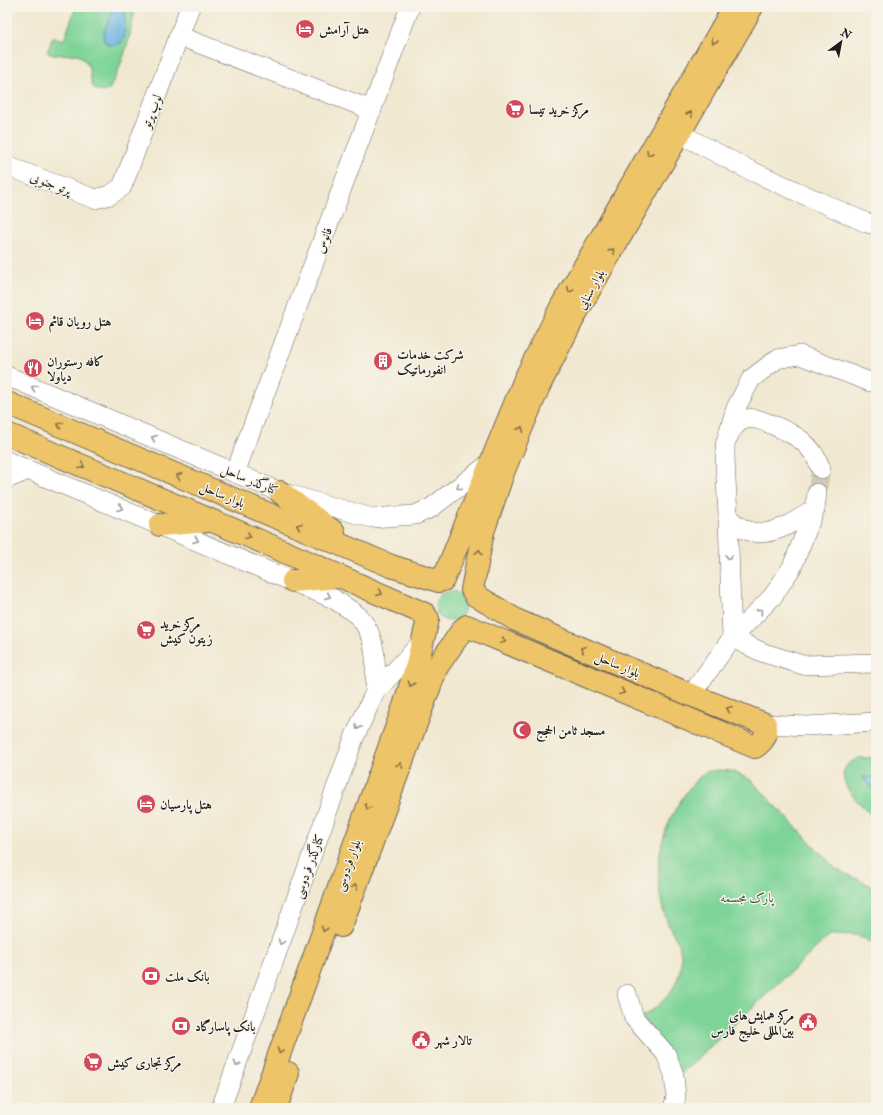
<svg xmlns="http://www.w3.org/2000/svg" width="883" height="1115" viewBox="0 0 883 1115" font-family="'IM FELL Double Pica',Amiri,serif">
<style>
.green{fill:#7ed498;stroke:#4d785a}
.water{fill:#68b3e1;stroke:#42687e}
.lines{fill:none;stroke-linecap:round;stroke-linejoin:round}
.minor-tunnel{stroke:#d1c9b6;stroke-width:19;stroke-dasharray:19 10;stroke-linecap:butt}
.minor-casing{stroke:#67635b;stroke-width:20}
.major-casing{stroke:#67635b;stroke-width:24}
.minor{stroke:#fff;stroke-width:19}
.major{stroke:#eec469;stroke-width:22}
.oneway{stroke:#857042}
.oneway2{stroke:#999}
.labels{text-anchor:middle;stroke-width:3;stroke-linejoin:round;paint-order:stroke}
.poi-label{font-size:13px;font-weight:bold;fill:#1c1c1c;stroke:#f7f3e8;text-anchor:start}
.street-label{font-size:13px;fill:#1c1c1c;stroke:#f7f3e8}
.park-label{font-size:13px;fill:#3e5c47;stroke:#f7f3e8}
</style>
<rect width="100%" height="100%" fill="#f7f3e8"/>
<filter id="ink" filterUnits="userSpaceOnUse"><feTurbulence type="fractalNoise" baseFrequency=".025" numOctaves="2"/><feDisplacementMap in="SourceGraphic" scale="8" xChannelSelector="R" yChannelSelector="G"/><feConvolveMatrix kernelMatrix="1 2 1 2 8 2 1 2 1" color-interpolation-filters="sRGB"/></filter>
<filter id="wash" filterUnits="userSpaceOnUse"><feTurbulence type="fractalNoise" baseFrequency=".012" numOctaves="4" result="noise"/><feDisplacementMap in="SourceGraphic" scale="16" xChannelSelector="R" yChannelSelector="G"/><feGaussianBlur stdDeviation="0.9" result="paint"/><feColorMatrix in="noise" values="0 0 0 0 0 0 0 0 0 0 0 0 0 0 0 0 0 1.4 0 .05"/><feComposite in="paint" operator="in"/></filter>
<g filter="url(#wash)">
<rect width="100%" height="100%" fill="#f1e8d1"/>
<g class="green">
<path d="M76 7H135C131 37 123 63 109 90 86 94 94 80 88 66 86 61 82 57 78 54L54 55 47 52 53 37 64 40Z"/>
<circle cx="450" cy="606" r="15"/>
<path d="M859 758H876V777L863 778 876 792V819C865 808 831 782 848 764 850 762 856 760 859 758Z"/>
<path d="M718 770 732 771 751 780 836 869 876 888V946C864 932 846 934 829 936L681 1074 641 1017C667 1004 688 976 679 945 678 941 674 936 672 932 667 922 663 911 661 901 654 866 661 831 680 802 686 792 696 778 706 772 709 771 715 771 718 770Z"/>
</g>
<g class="water">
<path d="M111 7H126L124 38 122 42 115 46 107 44C96 33 114 20 111 7Z"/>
<path d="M862 777H876V792Z"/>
</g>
</g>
<g filter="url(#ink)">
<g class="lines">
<path class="minor-tunnel" d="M817 493 821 469"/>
<g class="minor-casing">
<g id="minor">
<path d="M179 36 372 110"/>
<path d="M679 133 747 169 867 223 876 225"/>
<path d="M7 166 95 199 110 195 122 187 190 7"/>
<path d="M7 376 280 492 372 518 415 515 431 508 490 463"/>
<path d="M728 434 736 408 751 379 777 359 800 355 870 382"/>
<path d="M7 461 334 599C342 605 352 610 359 617 378 637 376 667 375 692"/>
<path d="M235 473 410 7"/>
<path d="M7 479 28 470"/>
<path d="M817 493 815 509C796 521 770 540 746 530 740 528 734 522 728 518 728 504 723 449 726 441 730 432 737 421 746 419 755 417 765 422 773 425 796 435 812 443 821 469"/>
<path d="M728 518 732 638"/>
<path d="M732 638 764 653 803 665 876 663"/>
<path d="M691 695 732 638 773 596 792 567 815 509"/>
<path d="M765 724 807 726 876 722"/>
<path d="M627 994 634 1018 666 1054 674 1075 676 1097 673 1108"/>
<path d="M221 1108 354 738 375 692 423 641"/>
</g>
</g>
<g class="major-casing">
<g id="major">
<path d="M7 403 391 566 439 581"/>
<path d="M7 434 260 541 425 614"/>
<path d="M280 492 334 532"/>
<path d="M160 525 208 521"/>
<path d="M443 580 525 379 561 307 734 7"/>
<path d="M293 581 339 577"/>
<path d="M472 590 483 532 504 470 539 386 575 315 752 7"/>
<path d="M467 626 755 747C764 741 768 735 765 724L691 695 516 620 475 595"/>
<path d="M341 926 437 667 463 629"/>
<path d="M260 1108 404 706 417 665 428 619"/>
<path d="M276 1108 288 1073"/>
</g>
</g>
<use href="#minor" class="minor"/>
<use href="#major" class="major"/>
</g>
<defs><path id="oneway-chevron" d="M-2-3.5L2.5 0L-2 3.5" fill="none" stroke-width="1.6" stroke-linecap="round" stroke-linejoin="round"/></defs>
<g class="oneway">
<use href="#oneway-chevron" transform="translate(714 41) rotate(120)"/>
<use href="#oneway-chevron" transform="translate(690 114) rotate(-60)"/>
<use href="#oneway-chevron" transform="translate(649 153) rotate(120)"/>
<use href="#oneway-chevron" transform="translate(612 251) rotate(-60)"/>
<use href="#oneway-chevron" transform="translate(570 290) rotate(119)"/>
<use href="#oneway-chevron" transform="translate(60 425) rotate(-157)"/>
<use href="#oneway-chevron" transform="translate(521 429) rotate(-67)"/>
<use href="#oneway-chevron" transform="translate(82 466) rotate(23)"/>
<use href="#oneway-chevron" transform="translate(179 476) rotate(-157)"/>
<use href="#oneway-chevron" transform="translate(299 526) rotate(-157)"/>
<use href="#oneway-chevron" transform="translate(248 536) rotate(23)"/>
<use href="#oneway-chevron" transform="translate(479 552) rotate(-79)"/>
<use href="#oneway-chevron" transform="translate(380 593) rotate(24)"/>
<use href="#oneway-chevron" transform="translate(503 641) rotate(23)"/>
<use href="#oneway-chevron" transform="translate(583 649) rotate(-157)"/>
<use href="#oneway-chevron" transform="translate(411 684) rotate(108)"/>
<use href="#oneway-chevron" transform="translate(622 692) rotate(23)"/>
<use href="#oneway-chevron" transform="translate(729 709) rotate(-159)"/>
<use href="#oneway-chevron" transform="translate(400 765) rotate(-70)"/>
<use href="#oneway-chevron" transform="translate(368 807) rotate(110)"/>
<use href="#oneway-chevron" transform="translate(355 887) rotate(-70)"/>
<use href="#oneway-chevron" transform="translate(324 929) rotate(109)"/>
<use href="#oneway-chevron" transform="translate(280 1051) rotate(110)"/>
</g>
<g class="oneway2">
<use href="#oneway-chevron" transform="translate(34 388) rotate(-157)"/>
<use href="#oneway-chevron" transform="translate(154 438) rotate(-157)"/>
<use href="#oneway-chevron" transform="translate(459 487) rotate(142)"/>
<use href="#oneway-chevron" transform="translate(120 508) rotate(23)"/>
<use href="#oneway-chevron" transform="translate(196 540) rotate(23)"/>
<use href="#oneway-chevron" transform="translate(729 557) rotate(88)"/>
<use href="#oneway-chevron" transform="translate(328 596) rotate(24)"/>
<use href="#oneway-chevron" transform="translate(760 611) rotate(-46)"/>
<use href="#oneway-chevron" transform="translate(358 727) rotate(115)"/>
<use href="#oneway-chevron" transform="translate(281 942) rotate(110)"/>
<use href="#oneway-chevron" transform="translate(237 1064) rotate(110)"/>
</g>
</g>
<defs>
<g id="hotel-disc" transform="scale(1)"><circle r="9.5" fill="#d1495b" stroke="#f7f3e8"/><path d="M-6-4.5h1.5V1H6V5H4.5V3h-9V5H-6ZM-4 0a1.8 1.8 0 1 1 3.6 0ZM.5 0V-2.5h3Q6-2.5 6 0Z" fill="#fff"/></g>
<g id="supermarket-disc" transform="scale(1)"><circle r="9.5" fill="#d1495b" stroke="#f7f3e8"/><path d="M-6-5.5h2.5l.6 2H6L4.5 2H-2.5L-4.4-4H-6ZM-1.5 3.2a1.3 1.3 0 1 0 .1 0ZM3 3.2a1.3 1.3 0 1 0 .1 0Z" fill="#fff"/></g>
<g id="building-disc" transform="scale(1)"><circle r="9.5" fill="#d1495b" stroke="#f7f3e8"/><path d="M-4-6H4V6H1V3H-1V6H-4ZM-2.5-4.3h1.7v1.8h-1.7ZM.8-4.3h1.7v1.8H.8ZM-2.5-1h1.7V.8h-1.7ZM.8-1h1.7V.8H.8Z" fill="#fff"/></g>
<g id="restaurant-disc" transform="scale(1)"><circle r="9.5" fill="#d1495b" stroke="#f7f3e8"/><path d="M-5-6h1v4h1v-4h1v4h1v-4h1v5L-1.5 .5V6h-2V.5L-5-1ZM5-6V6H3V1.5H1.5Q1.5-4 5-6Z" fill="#fff"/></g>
<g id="mosque-disc" transform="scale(1)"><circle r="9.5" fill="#d1495b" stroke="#f7f3e8"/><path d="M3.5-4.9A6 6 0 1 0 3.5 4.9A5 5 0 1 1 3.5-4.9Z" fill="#fff"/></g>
<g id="bank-disc" transform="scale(1)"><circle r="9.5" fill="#d1495b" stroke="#f7f3e8"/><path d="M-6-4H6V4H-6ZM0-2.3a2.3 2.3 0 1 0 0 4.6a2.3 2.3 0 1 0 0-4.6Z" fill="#fff"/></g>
<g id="civic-disc" transform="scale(1)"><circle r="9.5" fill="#d1495b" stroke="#f7f3e8"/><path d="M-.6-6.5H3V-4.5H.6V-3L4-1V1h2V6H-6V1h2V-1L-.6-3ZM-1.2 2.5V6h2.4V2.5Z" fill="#fff"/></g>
</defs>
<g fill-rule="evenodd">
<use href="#hotel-disc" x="305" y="29"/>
<use href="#supermarket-disc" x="515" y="109"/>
<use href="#hotel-disc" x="35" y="321"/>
<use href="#building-disc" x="383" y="361"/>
<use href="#restaurant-disc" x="33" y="368"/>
<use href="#supermarket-disc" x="146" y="630"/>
<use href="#mosque-disc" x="522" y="730"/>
<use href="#hotel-disc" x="146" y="804"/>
<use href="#bank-disc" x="151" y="976"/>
<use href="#civic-disc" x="808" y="1022"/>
<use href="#bank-disc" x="181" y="1026"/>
<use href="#civic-disc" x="421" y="1040"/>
<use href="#supermarket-disc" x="93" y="1062"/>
</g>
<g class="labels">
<g class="poi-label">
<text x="319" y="34">هتل آرامش</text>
<text x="529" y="114">مرکز خرید تیسا</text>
<text x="49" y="326">هتل رویان قائم</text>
<text x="397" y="359">شرکت خدمات<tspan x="397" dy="15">انفورماتیک</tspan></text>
<text x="47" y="366">کافه رستوران<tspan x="47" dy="15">دیاولا</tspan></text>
<text x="160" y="628">مرکز خرید<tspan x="160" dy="15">زیتون کیش</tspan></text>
<text x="536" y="735">مسجد ثامن الحجج</text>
<text x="160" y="809">هتل پارسیان</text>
<text x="165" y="981">بانک ملت</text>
<text x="794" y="1020" text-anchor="end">مرکز همایش‌های<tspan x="794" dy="15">بین‌المللی خلیج فارس</tspan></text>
<text x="195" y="1031">بانک پاسارگاد</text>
<text x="435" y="1045">تالار شهر</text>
<text x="107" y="1067">مرکز تجاری کیش</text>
</g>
<g class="street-label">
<text transform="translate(151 111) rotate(-69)" y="5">لوپ پرتو</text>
<text transform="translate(51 183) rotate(21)" y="5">پرتو جنوبی</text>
<text transform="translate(323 240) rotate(-69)" y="5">فانوس</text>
<text transform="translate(590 289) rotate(-61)" y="5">بلوار سنایی</text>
<text transform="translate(250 479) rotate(23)" y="5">کنارگذر ساحل</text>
<text transform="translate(223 494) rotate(23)" y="5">بلوار ساحل</text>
<text transform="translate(618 664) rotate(23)" y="5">بلوار ساحل</text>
<text transform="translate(347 865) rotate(-70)" y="5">بلوار فردوسی</text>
<text transform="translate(308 866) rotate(-70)" y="5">کنارگذر فردوسی</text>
</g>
<g class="park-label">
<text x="747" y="902">پارک مجسمه</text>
</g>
</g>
<rect width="883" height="1115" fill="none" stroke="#f7f3e8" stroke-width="24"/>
<g transform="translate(841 42) rotate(32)" stroke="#f7f3e8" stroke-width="3" paint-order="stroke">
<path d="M0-3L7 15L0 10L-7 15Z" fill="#1c1c1c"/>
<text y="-6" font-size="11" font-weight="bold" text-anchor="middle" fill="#1c1c1c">N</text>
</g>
</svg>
